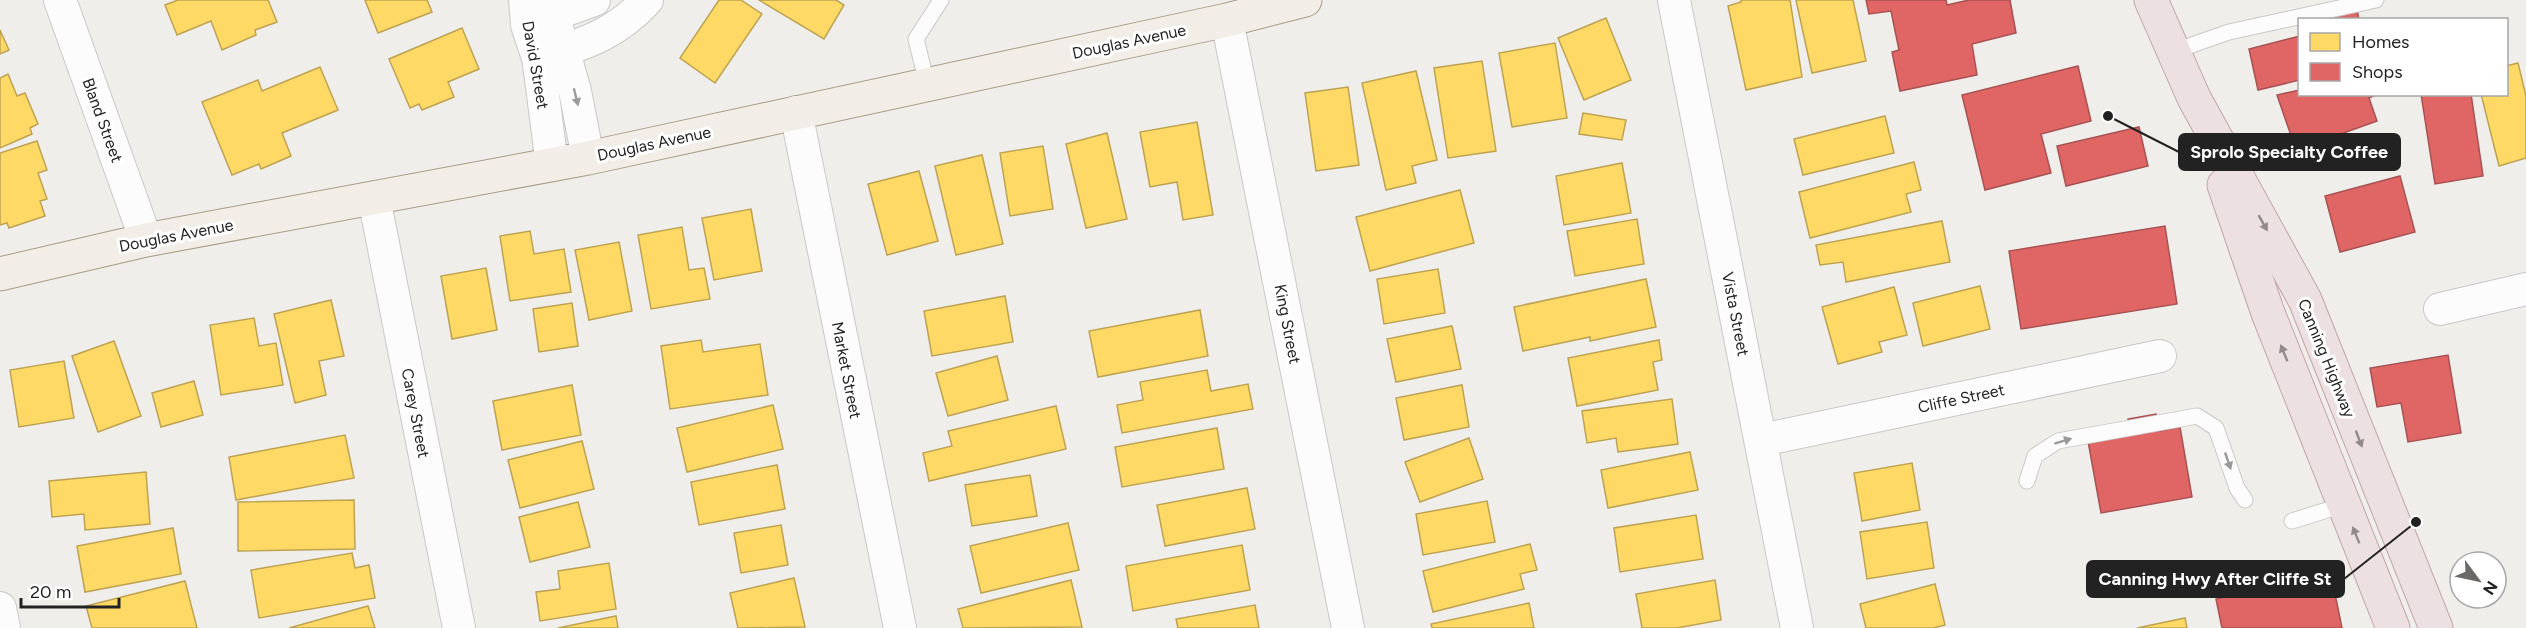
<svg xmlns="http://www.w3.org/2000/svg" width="2526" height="628" viewBox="0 0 2526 628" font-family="Figtree,sans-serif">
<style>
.homes{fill:#ffd966;stroke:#bda252;stroke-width:1.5}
.shops{fill:#e06666;stroke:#a75252;stroke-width:1.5}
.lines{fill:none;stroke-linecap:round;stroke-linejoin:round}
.lane-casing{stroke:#c9c8c7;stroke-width:17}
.street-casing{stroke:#c9c8c7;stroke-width:34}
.primary-casing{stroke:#a79c86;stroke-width:35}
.highway-casing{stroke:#c5a2ac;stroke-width:35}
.lane{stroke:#fdfcfc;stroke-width:15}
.street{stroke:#fdfcfc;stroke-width:32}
.primary{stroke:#f3ede7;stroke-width:33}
.highway{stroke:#ece0e2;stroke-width:33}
.oneway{fill:#9a9a9a}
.oneway2{fill:#918a8c}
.labels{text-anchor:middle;stroke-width:6;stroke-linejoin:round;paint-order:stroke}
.street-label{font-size:16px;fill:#222;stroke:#fff}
.leader{fill:none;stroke:#222;stroke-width:2}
.callout-dot{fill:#222;stroke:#fff;stroke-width:2}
.callout{fill:#222;stroke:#222;stroke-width:2}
.callout-label{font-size:18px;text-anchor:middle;font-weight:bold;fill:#fff}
</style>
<rect width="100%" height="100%" fill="#f0eeeb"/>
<g class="homes">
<path d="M178 0H268L277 22 255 30 256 35 222 50 211 21 177 35 165 5Z"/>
<path d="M365 0H427L432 12 378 33Z"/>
<path d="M719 0H741L762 14 715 83 680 58Z"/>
<path d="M759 0H836L844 5 824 39Z"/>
<path d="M1741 0H1790L1802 77 1746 90 1728 6 1741 2Z"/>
<path d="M1796 0H1853L1866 61 1812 73Z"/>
<path d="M1606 18 1631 80 1584 100 1558 38Z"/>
<path d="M462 28 479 69 448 82 454 97 422 110 419 104 410 108 389 59Z"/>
<path d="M0 30 9 50 0 54Z"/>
<path d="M1555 43 1567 118 1512 127 1499 53Z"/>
<path d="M1482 61 1496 151 1448 158 1434 68Z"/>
<path d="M2518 63 2526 96V158L2499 166 2481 94H2506V66Z"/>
<path d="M320 67 338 110 282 133 291 156 261 169 259 164 232 175 202 102 258 80 262 91Z"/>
<path d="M1416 71 1437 160 1412 166 1416 183 1386 190 1362 83Z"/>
<path d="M8 74 17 96 25 93 38 124 30 128 32 134 0 148V78Z"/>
<path d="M1348 87 1359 165 1316 171 1305 93Z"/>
<path d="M1583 113 1626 120 1622 140 1579 134Z"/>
<path d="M1885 116 1894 153 1803 175 1794 139Z"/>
<path d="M1197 122 1213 215 1183 220 1177 182 1150 187 1140 132Z"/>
<path d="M1107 133 1127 219 1086 228 1066 144Z"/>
<path d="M37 141 47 170 38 173 47 199 40 201 45 216 9 228 7 223 0 225V153Z"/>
<path d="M1043 146 1053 209 1010 216 1000 153Z"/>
<path d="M982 155 1003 244 956 255 935 166Z"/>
<path d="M1914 162 1921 190 1906 194 1911 212 1810 238 1799 192Z"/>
<path d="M1622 163 1631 213 1564 225 1556 176Z"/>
<path d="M919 171 938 241 887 255 868 184Z"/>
<path d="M1460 190 1474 243 1370 271 1356 217Z"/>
<path d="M751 209 762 271 714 280 702 218Z"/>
<path d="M1637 219 1644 264 1575 276 1567 231Z"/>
<path d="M1942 221 1950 262 1846 282 1843 262 1820 265 1816 245Z"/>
<path d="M682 227 689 270 704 268 710 299 651 309 638 235Z"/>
<path d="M530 231 534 254 564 249 571 292 510 301 500 236Z"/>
<path d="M619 242 632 311 589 320 575 250Z"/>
<path d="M486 268 497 330 452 339 441 276Z"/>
<path d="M1438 269 1445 313 1384 324 1377 279Z"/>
<path d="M1646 279 1656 327 1590 341V337L1523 351 1514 307Z"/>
<path d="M1980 286 1990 329 1923 346 1913 303Z"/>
<path d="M1894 287 1907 335 1879 342 1882 352 1838 364 1822 307Z"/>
<path d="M1005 296 1013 342 932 356 924 311Z"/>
<path d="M331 300 344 356 319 361 326 395 295 403 274 314Z"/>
<path d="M572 303 578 346 539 352 533 309Z"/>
<path d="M1200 310 1208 356 1098 377 1089 331Z"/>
<path d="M254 318 259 346 276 343 283 385 221 395 210 325Z"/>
<path d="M1452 326 1461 369 1396 382 1387 339Z"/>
<path d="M701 340 703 352 760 344 768 395 670 409 661 346Z"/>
<path d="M1659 340 1662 360 1653 362 1658 390 1577 406 1568 358Z"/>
<path d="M114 341 141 416 98 432 72 356Z"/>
<path d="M997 356 1008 400 948 416 936 373Z"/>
<path d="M64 361 74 418 19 427 10 370Z"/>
<path d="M1207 370 1211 391 1248 384 1253 409 1122 433 1117 405 1143 400 1140 382Z"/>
<path d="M194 381 203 415 161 427 152 393Z"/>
<path d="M572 385 581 435 502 450 493 401Z"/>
<path d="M1462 385 1469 427 1404 440 1396 398Z"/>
<path d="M1672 399 1678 444 1618 452 1616 438 1587 443 1582 411Z"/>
<path d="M773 405 783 449 687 472 677 428Z"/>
<path d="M1056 406 1066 449 929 481 923 453 952 446 948 431Z"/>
<path d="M1217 428 1224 469 1122 487 1115 447Z"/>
<path d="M345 435 354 478 236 500 229 457Z"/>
<path d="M1469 438 1483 479 1420 502 1405 462Z"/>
<path d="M582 441 594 489 520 508 508 460Z"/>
<path d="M1690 452 1698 490 1608 508 1601 470Z"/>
<path d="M1912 463 1920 510 1862 521 1854 473Z"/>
<path d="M777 465 785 509 699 525 691 482Z"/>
<path d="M146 472 150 524 85 530 84 514 52 517 49 481Z"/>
<path d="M1030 475 1037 516 972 526 965 485Z"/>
<path d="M1247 488 1255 529 1165 546 1157 505Z"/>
<path d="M354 500 355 549 238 551V502Z"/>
<path d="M1487 501 1495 542 1423 555 1416 514Z"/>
<path d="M578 502 590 547 530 562 519 517Z"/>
<path d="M1696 515 1703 559 1620 572 1614 528Z"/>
<path d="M1927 522 1934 568 1867 579 1860 532Z"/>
<path d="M1068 523 1079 570 981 593 970 546Z"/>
<path d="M781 525 788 565 741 573 734 533Z"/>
<path d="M173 528 181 574 85 592 77 546Z"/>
<path d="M1530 544 1537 570 1520 574 1524 589 1433 612 1423 571Z"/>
<path d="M1242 545 1250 590 1133 611 1126 566Z"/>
<path d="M352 553 355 568 369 565 375 598 259 618 251 570Z"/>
<path d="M609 563 616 609 540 621 536 592 560 589 558 571Z"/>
<path d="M794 578 805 627 738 628 730 593Z"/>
<path d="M1071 580 1082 627 963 628 958 609Z"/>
<path d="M1715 580 1721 620 1677 628H1642L1636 594Z"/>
<path d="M185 581 197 628H92L86 606Z"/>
<path d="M1935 584 1945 625 1933 628H1866L1860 604Z"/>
<path d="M1529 603 1534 628H1432L1431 624Z"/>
<path d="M1255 605 1259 628H1178L1176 619Z"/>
<path d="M368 606 375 628H289Z"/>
<path d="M616 616 618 628H558Z"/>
<path d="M2185 618 2187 628H2137Z"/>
</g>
<g class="shops">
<path d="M1866 0H1946L1947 5 1969 0H2010L2016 33 1972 44 1977 75 1900 91 1892 52 1899 50 1891 11 1869 14Z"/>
<path d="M2357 9 2359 20H2326L2325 17Z"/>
<path d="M2300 36V80L2258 90 2249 49Z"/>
<path d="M2078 66 2091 121 2041 134 2051 173 1985 190 1962 95Z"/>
<path d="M2300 90V94H2378L2369 98 2377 121 2296 150 2277 95Z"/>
<path d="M2421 94H2471L2483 176 2435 184Z"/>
<path d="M2139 127 2148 166 2066 186 2057 146Z"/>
<path d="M2400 176 2415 232 2340 252 2325 196Z"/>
<path d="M2165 226 2177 304 2021 329 2009 251Z"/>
<path d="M2448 355 2461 433 2408 442 2401 403 2377 407 2370 368Z"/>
<path d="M2156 414 2159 431 2180 427 2192 497 2101 513 2088 441 2131 433 2128 419Z"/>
<path d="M2331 574 2342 628H2222L2216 599Z"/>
</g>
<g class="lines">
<g class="lane-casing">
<g id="lane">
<path d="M2172 52 2229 32 2376 0"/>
<path d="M927 84 916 39 941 0"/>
<path d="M2027 481 2035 456 2058 441 2197 416 2216 428 2237 488 2245 500"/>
<path d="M2292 521 2343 505"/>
</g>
</g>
<g class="street-casing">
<g id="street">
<path d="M60 0 146 240"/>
<path d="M525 0 527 25 538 58 541 79 552 165"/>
<path d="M549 0 575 91 588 158"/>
<path d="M1674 0 1797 628"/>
<path d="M1227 20 1348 628"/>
<path d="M533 22 594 0"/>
<path d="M545 56C586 44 618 32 647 0"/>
<path d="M796 112 900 628"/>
<path d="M374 198 459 628"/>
<path d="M2440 309 2526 289"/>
<path d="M1762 440 2160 356"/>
<path d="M0 608 4 628"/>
</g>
</g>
<g class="primary-casing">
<path id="primary" d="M0 274 146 240 588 158 1227 20 1305 0"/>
</g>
<g class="highway-casing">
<g id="highway">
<path d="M2151 0 2194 98 2305 300 2436 628"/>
<path d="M2224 185 2268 313 2393 628"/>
</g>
</g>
<use href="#lane" class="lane"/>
<use href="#street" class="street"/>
<use href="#primary" class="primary"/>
<use href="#highway" class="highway"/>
</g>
<defs><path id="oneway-solid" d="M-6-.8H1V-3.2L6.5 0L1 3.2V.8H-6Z" transform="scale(1.5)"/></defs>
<g class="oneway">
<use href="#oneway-solid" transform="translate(576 97) rotate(76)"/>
<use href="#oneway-solid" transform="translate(2063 441) rotate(-17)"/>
<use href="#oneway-solid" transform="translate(2228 461) rotate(71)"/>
</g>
<g class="oneway2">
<use href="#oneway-solid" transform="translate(2263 223) rotate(61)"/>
<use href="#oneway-solid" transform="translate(2284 353) rotate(-112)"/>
<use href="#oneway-solid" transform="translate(2359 439) rotate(69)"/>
<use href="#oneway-solid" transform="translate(2356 535) rotate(-112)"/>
</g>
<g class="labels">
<g class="street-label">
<text transform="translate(1129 41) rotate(-12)" y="6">Douglas Avenue</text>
<text transform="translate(536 65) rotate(80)" y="6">David Street</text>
<text transform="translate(103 120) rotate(70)" y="6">Bland Street</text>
<text transform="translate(654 143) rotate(-12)" y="6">Douglas Avenue</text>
<text transform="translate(176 235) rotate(-11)" y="6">Douglas Avenue</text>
<text transform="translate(1736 314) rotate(79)" y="6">Vista Street</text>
<text transform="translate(1288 324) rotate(79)" y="6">King Street</text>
<text transform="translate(2327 358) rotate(68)" y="6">Canning Highway</text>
<text transform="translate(847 370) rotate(79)" y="6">Market Street</text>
<text transform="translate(1961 398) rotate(-12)" y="6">Cliffe Street</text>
<text transform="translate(416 413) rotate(79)" y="6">Carey Street</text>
</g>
</g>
<path class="leader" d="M2108 116L2179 152M2416 522L2344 579"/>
<g class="callout-dot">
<circle cx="2108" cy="116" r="6"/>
<circle cx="2416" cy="522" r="6"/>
</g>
<g class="callout">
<rect x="2179" y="134" width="221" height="36" rx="6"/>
<rect x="2087" y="561" width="257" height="36" rx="6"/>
</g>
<g class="callout-label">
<text x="2289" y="158">Sprolo Specialty Coffee</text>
<text x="2215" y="585">Canning Hwy After Cliffe St</text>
</g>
<rect x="2298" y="18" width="210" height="78" fill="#ffffff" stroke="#a7a7a7" stroke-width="1.5"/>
<rect x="2310" y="33" width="30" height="18" fill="#ffd966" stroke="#a7a7a7" stroke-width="1.5"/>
<text x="2352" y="48" font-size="18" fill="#222222">Homes</text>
<rect x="2310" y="63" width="30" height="18" fill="#e06666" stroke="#a7a7a7" stroke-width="1.5"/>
<text x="2352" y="78" font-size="18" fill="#222222">Shops</text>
<g transform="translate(2478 580) rotate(123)"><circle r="28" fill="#ffffff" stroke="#a7a7a7" stroke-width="1.5"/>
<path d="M0-4.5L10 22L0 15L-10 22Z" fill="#6a6968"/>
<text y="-9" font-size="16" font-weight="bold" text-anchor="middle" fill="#222222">N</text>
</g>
<path d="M21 598v9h98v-9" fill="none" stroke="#222222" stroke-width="3"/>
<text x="30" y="598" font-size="18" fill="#222222" stroke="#ffffff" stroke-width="4.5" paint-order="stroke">20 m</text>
</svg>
